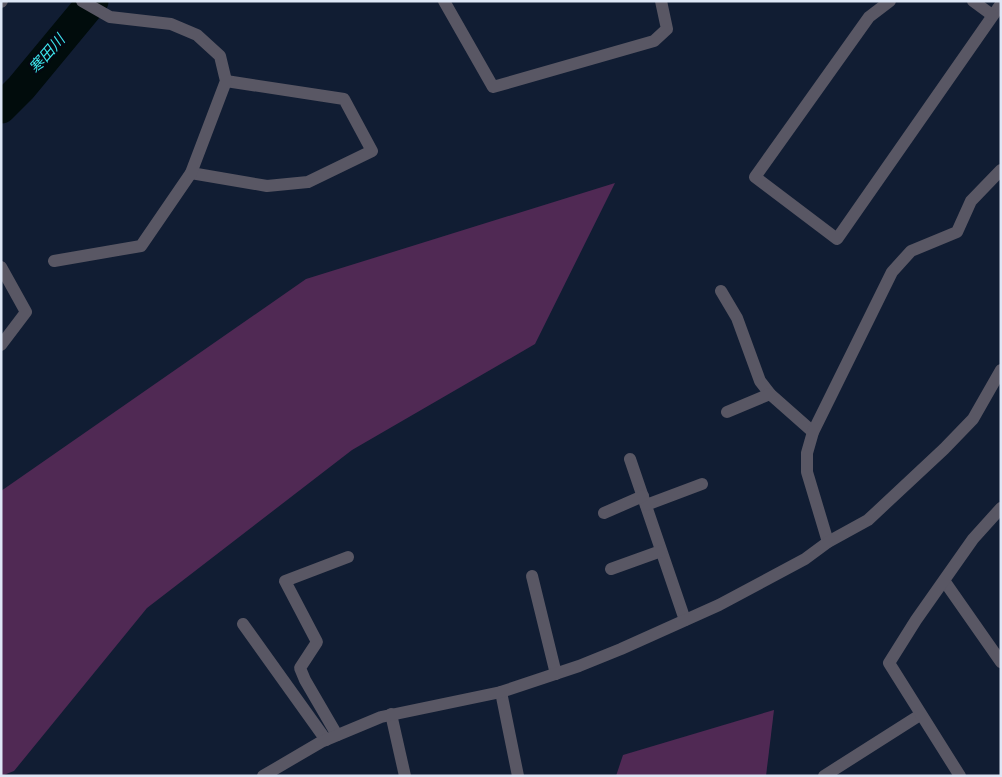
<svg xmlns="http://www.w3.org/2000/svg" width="1002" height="777" viewBox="0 0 1002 777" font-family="Ubuntu,'Noto Sans JP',sans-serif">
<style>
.green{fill:#502954}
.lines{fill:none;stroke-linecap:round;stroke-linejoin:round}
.river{stroke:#010c0c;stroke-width:31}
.minor{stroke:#595764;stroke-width:12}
.labels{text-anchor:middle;stroke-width:4.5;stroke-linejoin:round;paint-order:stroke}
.water-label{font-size:15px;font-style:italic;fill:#3de5ec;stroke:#040811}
</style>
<rect width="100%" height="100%" fill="#111d33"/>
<g class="green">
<path d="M615 183 535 344 352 450 147 608 14 771 1 776V491L306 279Z"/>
<path d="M774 710 766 776H616L623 755Z"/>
</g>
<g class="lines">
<path class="river" d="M1 108 21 88 93 1"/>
<g class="minor">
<path d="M444 1 493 87 654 41 667 29 661 1"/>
<path d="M890 1 869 17 755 177 837 239 1001 4"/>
<path d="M973 1 992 15"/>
<path d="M1 2 2 1"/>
<path d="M191 173 267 186 308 182 372 151 344 99 226 81"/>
<path d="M54 261 141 246 191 173 226 81 220 56 197 35 171 24 110 17 82 1"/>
<path d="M1 267 26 312 1 345"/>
<path d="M721 291 737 318 760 381 770 394"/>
<path d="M727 412 770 394 813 432"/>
<path d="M630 459 685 620"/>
<path d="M646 505 702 484"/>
<path d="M604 513 643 496"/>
<path d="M828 542 807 472V453L813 432 892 272 911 251 957 232 971 201 1001 170"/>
<path d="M611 569 661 551"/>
<path d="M532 576 556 674"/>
<path d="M945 582 1001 662"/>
<path d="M243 624 326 740"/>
<path d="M501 692 518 776"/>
<path d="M391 714 405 776"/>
<path d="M337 735 305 680 300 668 317 642 285 581 348 557"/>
<path d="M263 776 321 742 381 717 501 692 579 666 621 649 719 605 805 559 828 542 868 520 944 449 973 419 1001 370"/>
<path d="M824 776 920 715"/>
<path d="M960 776 889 663 916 620 973 539 1001 508"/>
</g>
</g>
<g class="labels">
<g class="water-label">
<text transform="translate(47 54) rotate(-49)" y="5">寒田川</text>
</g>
</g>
<rect width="1002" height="777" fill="none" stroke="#dee7f6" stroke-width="5"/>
</svg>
